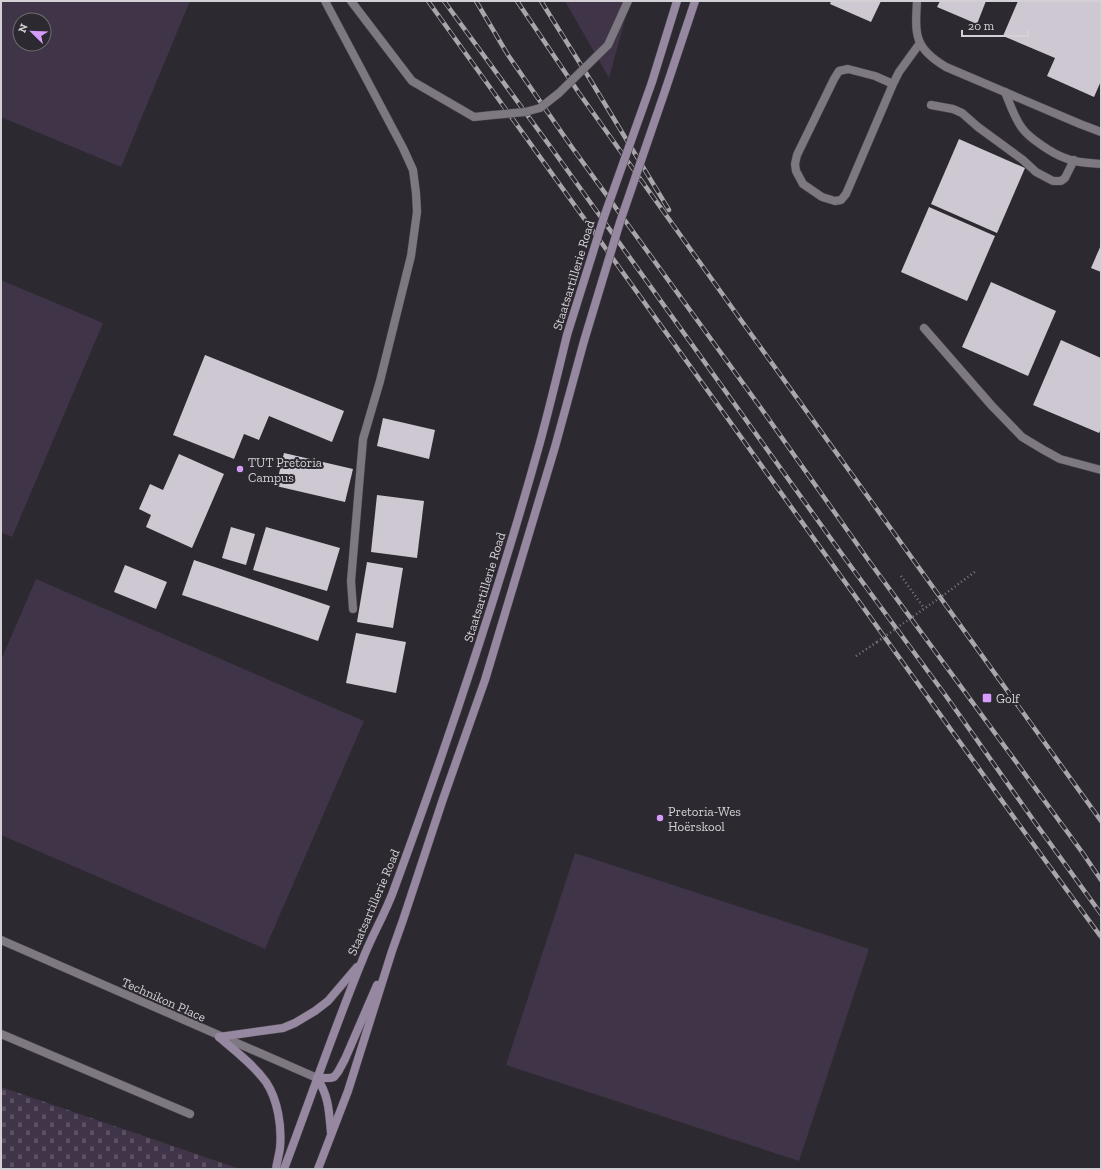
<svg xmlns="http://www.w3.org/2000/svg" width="1102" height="1170" viewBox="0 0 1102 1170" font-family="'Zilla Slab',serif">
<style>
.grass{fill:#403448;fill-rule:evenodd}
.cemetery{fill:url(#cemetery-stones)}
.building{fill:#cdc8d2}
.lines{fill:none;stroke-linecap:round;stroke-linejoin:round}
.lane-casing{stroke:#4a474d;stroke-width:9}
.street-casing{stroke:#4a474d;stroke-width:9}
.secondary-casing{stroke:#4a474d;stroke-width:9}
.path{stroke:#827e84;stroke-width:2.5;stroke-dasharray:1 3;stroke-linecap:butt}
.lane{stroke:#7e7882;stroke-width:8}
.street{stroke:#7e7882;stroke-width:8}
.secondary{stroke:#9788a1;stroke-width:8}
.rail-casing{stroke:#a9a5ab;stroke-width:4.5}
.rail{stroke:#2d2930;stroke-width:3;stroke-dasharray:9;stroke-linecap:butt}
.lane-bridge-casing{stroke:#4a474d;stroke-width:9;stroke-linecap:butt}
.secondary-bridge-casing{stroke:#4a474d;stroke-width:9;stroke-linecap:butt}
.path-bridge{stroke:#827e84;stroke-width:2.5;stroke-dasharray:1 3;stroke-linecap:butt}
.lane-bridge{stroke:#7e7882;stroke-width:8}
.secondary-bridge{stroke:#9788a1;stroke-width:8}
.poi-dot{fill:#d59cfb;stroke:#2d2930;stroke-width:1.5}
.labels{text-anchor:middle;stroke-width:4;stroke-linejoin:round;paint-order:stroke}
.street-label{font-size:13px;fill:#d4d1d6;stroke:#2d2930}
.poi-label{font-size:13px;fill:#d4d1d6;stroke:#2d2930;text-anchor:start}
</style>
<defs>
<pattern id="cemetery-stones" width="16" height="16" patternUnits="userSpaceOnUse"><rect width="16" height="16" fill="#403448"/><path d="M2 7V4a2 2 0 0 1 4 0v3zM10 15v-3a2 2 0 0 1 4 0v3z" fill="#5b5062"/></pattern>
</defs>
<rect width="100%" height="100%" fill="#2d2930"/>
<g class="grass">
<path d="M1 1H190L121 167 1 117ZM20 20H44V44H20Z"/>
<path d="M565 1H630L609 78Z"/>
<path d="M1 280 103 323 12 537 1 532Z"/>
<path d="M36 579 364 721 265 949 1 835V660Z"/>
<path d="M575 853 869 949 799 1161 506 1065Z"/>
</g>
<path class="cemetery" d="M1 1087 240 1169H1Z"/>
<g class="building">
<path d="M831 1H881L871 22 830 4Z"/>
<path d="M940 1H986L977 24 937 7Z"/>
<path d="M1018 1H1101V81L1094 97 1047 76 1055 58 1003 36Z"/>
<path d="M959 139 1025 168 997 233 931 204Z"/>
<path d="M929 207 995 236 967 301 901 272Z"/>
<path d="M1101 245V272L1091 268Z"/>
<path d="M991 282 1056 311 1028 376 962 347Z"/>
<path d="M1061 340 1101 358V429L1099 433 1033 405Z"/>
<path d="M205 355 344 411 332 442 269 416 259 440 244 434 234 459 173 435Z"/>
<path d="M383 418 435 430 429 459 377 446Z"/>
<path d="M284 453 353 469 345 502 276 486Z"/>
<path d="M179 454 224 474 192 548 146 527 151 515 139 509 150 484 163 490Z"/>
<path d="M377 495 424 501 417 558 371 552Z"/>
<path d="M231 527 255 534 246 565 222 558Z"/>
<path d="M266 527 340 548 327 591 253 570Z"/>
<path d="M194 560 330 606 318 641 182 595Z"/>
<path d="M367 562 403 568 393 628 357 622Z"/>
<path d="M125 565 167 582 156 609 114 592Z"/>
<path d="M356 633 406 642 396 693 346 683Z"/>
</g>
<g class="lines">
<g class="lane-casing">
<g id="lane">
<path d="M325 1 403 148 413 170 416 193 417 212 411 256 380 381 363 439 351 581 353 609"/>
<path d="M351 1 412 81 474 117 493 115"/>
<path d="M893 84 875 76 848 69 839 71 834 79 797 155 795 164 796 171 803 184 822 197 835 201 841 200 846 194 893 84 899 72 920 43"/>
<path d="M1005 92C1010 104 1014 117 1022 128 1029 138 1053 154 1065 158 1076 163 1089 163 1101 164"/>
<path d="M931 105 953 109 962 113 978 127 1023 160 1036 172 1053 181H1061L1065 178 1074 160"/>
<path d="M924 328 992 406 1022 437 1042 449 1060 459 1101 470"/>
<path d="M1 1034 190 1114"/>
</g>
</g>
<g class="street-casing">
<g id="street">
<path d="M917 1C915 35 914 48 946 67L1080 124 1101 132"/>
<path d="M1 940 317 1078"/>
</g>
</g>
<g class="secondary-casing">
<g id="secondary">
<path d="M652 82 677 1"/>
<path d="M666 88 695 1"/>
<path d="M219 1037 283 1028 295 1023 315 1011 328 1001 357 967"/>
<path d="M219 1037C235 1051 253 1064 266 1082 278 1100 282 1127 280 1148 279 1155 277 1162 276 1169"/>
<path d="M317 1078H330L334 1077 338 1072 345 1059 377 985"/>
<path d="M317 1078C329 1096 329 1112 331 1133"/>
<path d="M284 1169C310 1100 334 1029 362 961 371 937 384 916 393 892 447 745 497 597 539 446 549 410 558 372 567 335"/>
<path d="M318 1169 348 1091 392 951 403 920 443 799 485 680 555 447 584 341"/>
</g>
</g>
<g class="path">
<path d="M901 576 924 608"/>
<path d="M945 594 976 571"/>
<path d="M856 656 877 642"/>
</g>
<use href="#lane" class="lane"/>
<use href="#street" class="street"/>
<use href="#secondary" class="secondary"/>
<g class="rail-casing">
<g id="rail">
<path d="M428 1 1023 830 1101 937"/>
<path d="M444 1 555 153 844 557 946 696 1034 821 1101 914"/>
<path d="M476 1 508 55 571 146 763 411 869 561 1082 852 1101 880"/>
<path d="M517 1 579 93 738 316 1101 821"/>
<path d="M541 1 591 81 669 210"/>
</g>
</g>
<use href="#rail" class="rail"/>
<g class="lane-bridge-casing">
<path id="lane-bridge" d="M493 115 525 112 540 108 559 93 608 45 628 1"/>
</g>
<g class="secondary-bridge-casing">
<g id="secondary-bridge">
<path d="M567 335 604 217 652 82"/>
<path d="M584 341 620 222 666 88"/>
</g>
</g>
<path class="path-bridge" d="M877 642 945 594"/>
<use href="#lane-bridge" class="lane-bridge"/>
<use href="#secondary-bridge" class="secondary-bridge"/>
</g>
<g class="poi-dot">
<circle cx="240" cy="469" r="4"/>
<rect x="982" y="693" width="10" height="10" rx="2"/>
<circle cx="660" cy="818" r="4"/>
</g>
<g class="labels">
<g class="street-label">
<text transform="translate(573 275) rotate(-73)" y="5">Staatsartillerie Road</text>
<text transform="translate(484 587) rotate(-73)" y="5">Staatsartillerie Road</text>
<text transform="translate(373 902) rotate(-67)" y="5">Staatsartillerie Road</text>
<text transform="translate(164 999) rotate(24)" y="5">Technikon Place</text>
</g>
<g class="poi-label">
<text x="248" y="467">TUT Pretoria<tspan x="248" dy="15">Campus</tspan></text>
<text x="996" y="703">Golf</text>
<text x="668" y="816">Pretoria-Wes<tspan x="668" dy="15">Hoërskool</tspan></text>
</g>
</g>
<rect width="1102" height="1170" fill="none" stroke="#d4d1d6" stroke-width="4"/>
<g transform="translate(32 32) rotate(293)"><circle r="19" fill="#2d2930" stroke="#706c72"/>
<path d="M0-3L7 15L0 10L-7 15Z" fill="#d59cfb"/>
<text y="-6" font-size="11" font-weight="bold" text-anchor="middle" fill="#d4d1d6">N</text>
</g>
<path d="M962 30v6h66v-6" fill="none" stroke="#d4d1d6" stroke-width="2"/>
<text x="968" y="30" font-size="12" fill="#d4d1d6" stroke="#2d2930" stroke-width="3" paint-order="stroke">20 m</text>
</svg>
